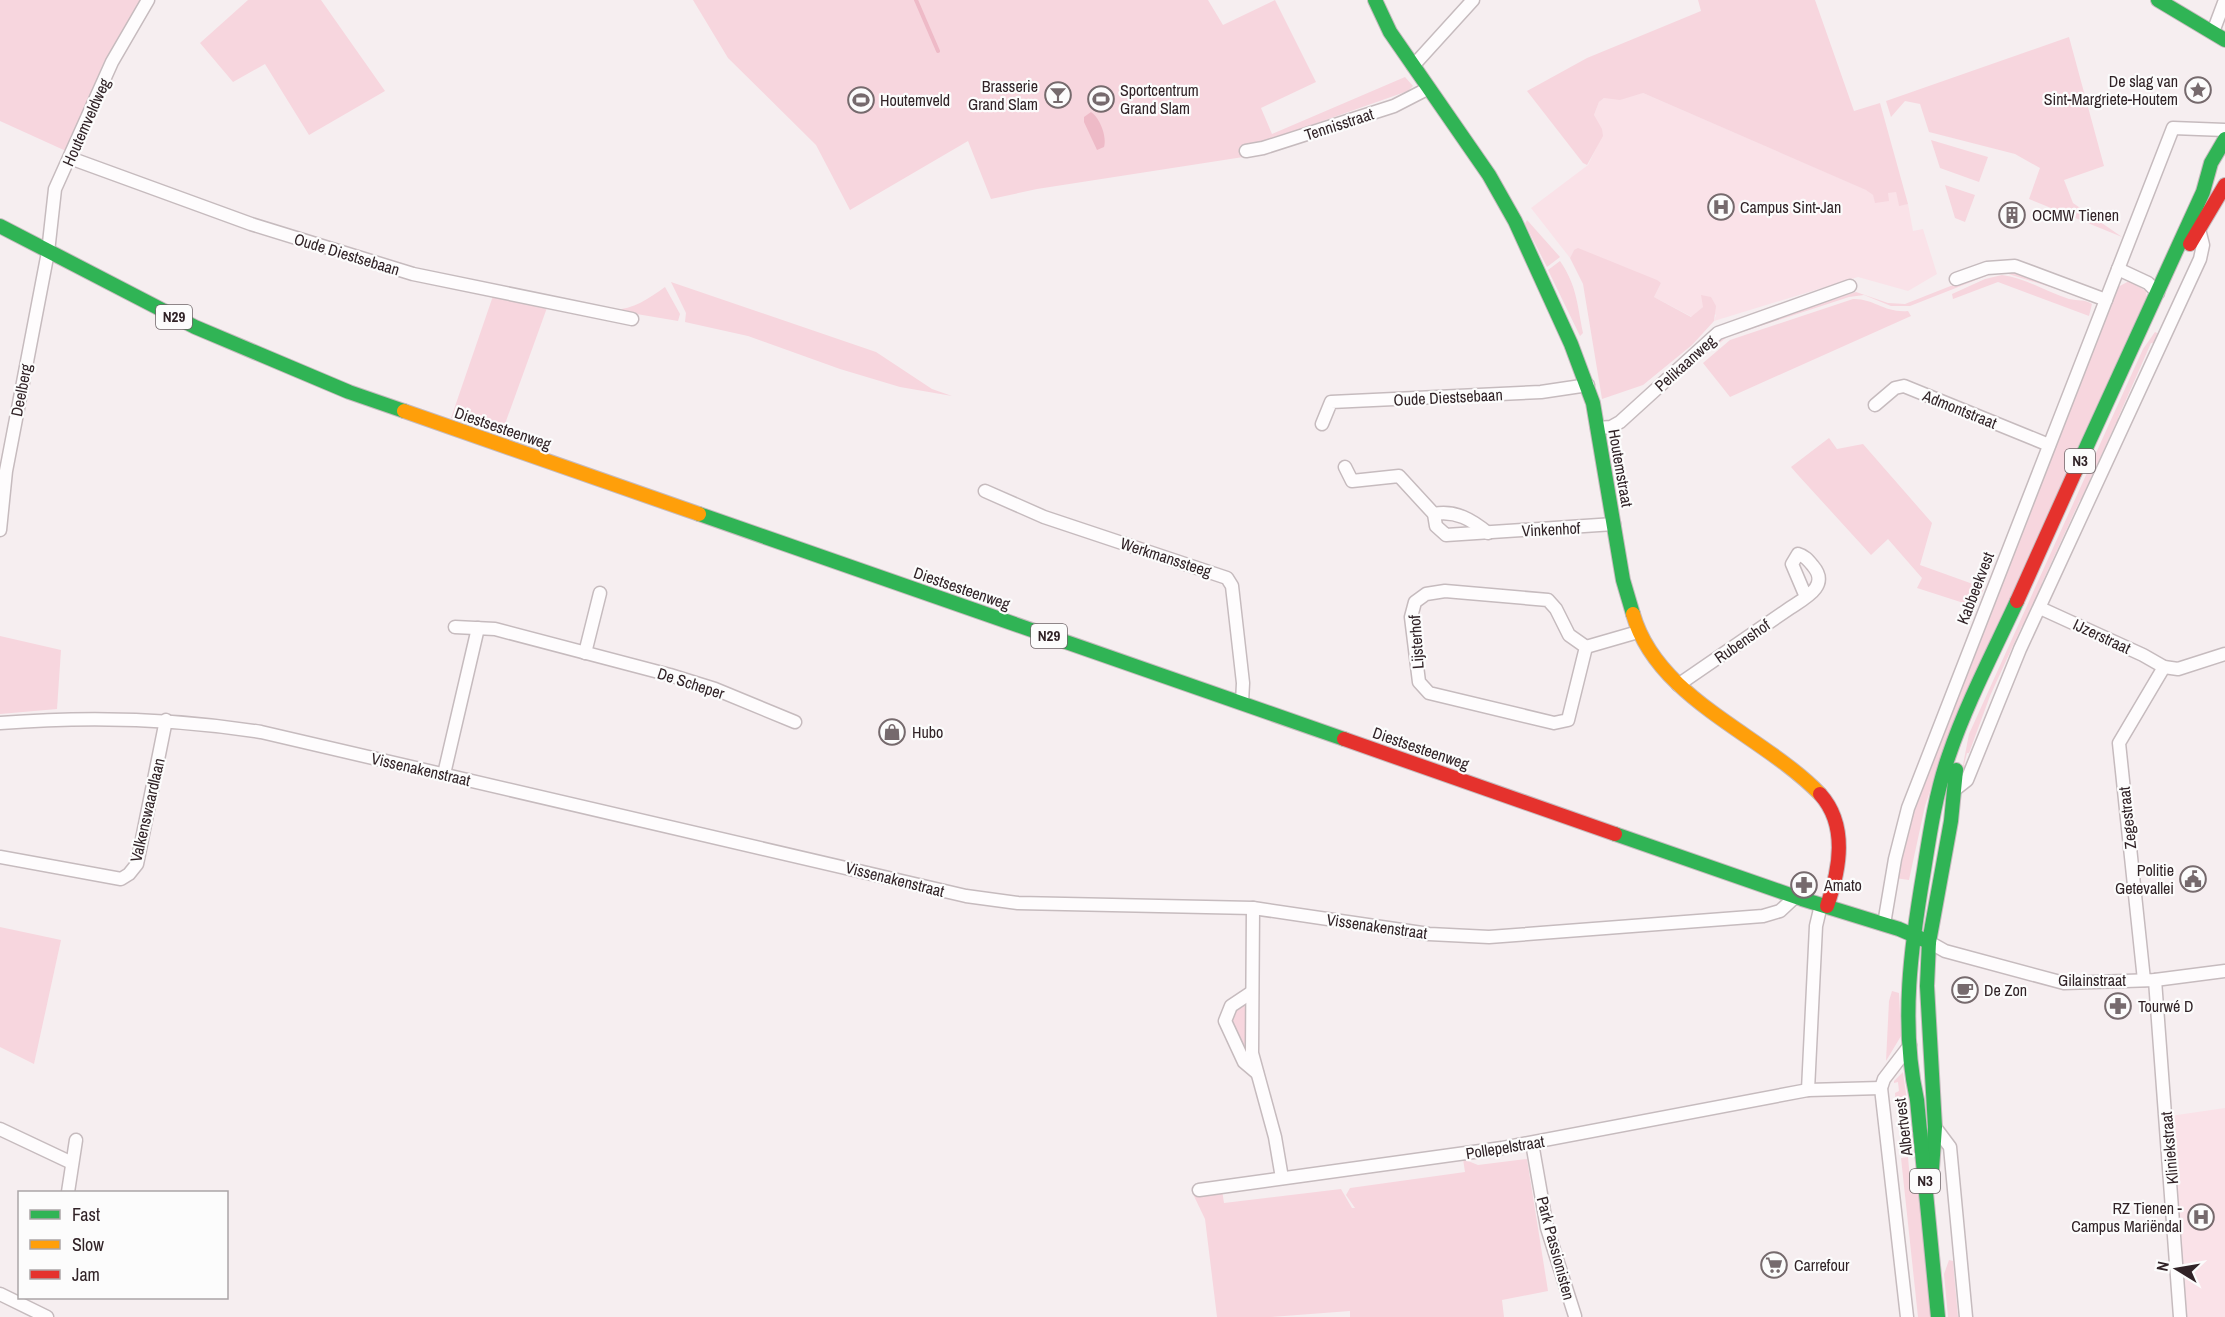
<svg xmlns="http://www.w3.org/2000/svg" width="2225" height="1317" viewBox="0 0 2225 1317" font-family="'Archivo Narrow',sans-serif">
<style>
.built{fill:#fae2e8}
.green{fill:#f7d6de}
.water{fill:#eebac7}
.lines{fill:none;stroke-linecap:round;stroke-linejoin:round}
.stream{stroke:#eebac7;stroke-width:4}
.street-casing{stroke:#c6bbbe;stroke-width:15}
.fast-casing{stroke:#c6bbbe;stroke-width:16}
.slow-casing{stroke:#c6bbbe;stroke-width:16}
.jam-casing{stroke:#c6bbbe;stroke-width:16}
.street{stroke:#fefcfd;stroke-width:12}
.fast{stroke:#30b455;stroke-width:14}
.slow{stroke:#ff9f0a;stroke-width:14}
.jam{stroke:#e5322d;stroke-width:14}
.labels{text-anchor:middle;stroke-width:4.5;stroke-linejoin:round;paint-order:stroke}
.shield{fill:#fcfcfc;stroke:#6e6467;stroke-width:1.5}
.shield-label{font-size:15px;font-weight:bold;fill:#312327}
.poi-label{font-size:16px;fill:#312327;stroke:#fcfcfc;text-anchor:start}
.street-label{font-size:16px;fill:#312327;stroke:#fcfcfc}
</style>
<rect width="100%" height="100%" fill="#f6eef0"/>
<g class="built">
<path d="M1643 93 1867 190 1873 195 1896 191 1899 205 1908 204 1913 231 1923 229 1937 274 1908 291 1858 277 1714 321 1716 315 1703 307 1692 317 1654 297 1661 283 1574 250 1570 258 1531 208 1588 165 1602 136 1594 115 1599 102 1604 98Z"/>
<path d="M2225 1108V1317H2185L2170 1116Z"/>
</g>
<g class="green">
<path d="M0 0H142L66 151 0 121Z"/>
<path d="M248 0H321L385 91 309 135 265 64 233 82 200 43Z"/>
<path d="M693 0H1208L1223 25 1275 0 1316 82 1261 108 1272 134 1405 77 1413 86 1408 91 1266 141 1269 153 1037 189 991 199 968 141 850 210 816 145 728 58Z"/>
<path d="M1698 0H1815L1854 111 1880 103 1908 204 1899 206 1896 192 1888 193 1889 201 1875 203 1873 195 1866 190 1643 93 1620 100 1604 98 1599 102 1594 115 1602 129 1603 136 1587 165 1583 163 1527 91 1587 58 1701 11Z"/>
<path d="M2069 37 2104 166 2064 180 2073 203 2122 237 2029 199 2040 168 2015 154 1929 132 1920 104 1905 101 1891 117 1886 101Z"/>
<path d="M1931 140 1988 157 1979 182 1940 168Z"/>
<path d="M1945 185 1975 195 1965 222 1955 218Z"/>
<path d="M1527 220 1560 257 1547 267 1525 224Z"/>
<path d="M1578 248 1657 280 1661 283 1654 297 1691 317 1703 307 1701 295 1711 297 1716 306 1714 321 1692 345 1643 385 1602 399 1583 284 1570 258 1574 250Z"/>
<path d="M1560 261C1577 286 1577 304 1583 333L1580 336 1548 270Z"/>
<path d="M2006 268 2085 298 1999 271 1910 306H1891L1864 295 1849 297 1727 337 1701 358 1699 355 1721 337 1856 292 1888 303 1905 304 1981 274Z"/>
<path d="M2002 275C2026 278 2046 292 2069 299 2078 301 2085 299 2092 304L2089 316 1998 282 1953 299 1952 294 1985 279Z"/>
<path d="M2129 281 2146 291 2147 299 1933 782 1925 806 1909 880 1895 878 1904 835 2112 298 2118 287Z"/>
<path d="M671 282 876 352 932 389 952 396 900 387 840 369 748 336 685 322 686 313Z"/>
<path d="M665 287 680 314 678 321 613 310C634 309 648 299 665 287Z"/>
<path d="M493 296 548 305 501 435 451 418Z"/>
<path d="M1853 299C1873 298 1884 313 1908 311L1911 316 1730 397 1703 363 1730 340Z"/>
<path d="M2155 332 2161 335 2157 344 2151 343 2118 418 2123 420 2121 424 2116 423 2083 495 2087 498 2085 502 2080 500 2042 583 2046 586 2028 627 2022 626 1990 696 1969 753H1967L1964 765 1969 767 1960 780 1969 734 2143 349Z"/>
<path d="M1829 438 1837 449 1863 444 1932 523 1920 565 1984 588 1976 607 1917 588 1922 578 1888 539 1871 555 1798 475 1791 467Z"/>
<path d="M0 636 61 650 57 709 0 714Z"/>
<path d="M0 927 61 940 34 1064 0 1047Z"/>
<path d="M1892 991 1899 993 1901 1036 1886 1061 1889 1001Z"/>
<path d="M1243 1004 1246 1007 1247 1051 1245 1052 1229 1019 1230 1015Z"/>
<path d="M1903 1072 1907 1101 1903 1107 1896 1108 1895 1093 1899 1091 1898 1082 1894 1083V1081Z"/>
<path d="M1908 1157 1911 1191 1919 1193 1932 1317H1918L1901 1158Z"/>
<path d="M1463 1159 1478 1165 1527 1159 1548 1291 1502 1300 1504 1317H1350V1311L1271 1317H1217L1205 1219 1193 1194 1222 1190 1224 1203 1341 1189 1352 1208H1355L1346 1195 1350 1188 1465 1172Z"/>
<path d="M1949 1260 1953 1261 1958 1317H1948L1944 1274Z"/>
</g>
<path class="water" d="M1091 112C1100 118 1107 137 1104 147L1097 150 1084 122V117Z"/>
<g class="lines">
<path class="stream" d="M916 0 938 51"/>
<g class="street-casing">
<g id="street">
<path d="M2213 32 2225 0"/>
<path d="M1413 66 1473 0"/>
<path d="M1246 151 1263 148 1394 106 1429 88"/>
<path d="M70 158 251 224 413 274 632 319"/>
<path d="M2118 269 2148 283 2158 293"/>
<path d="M1956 279 1987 268 2015 266 2106 300"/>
<path d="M1875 405 1895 388 1904 386 2049 445"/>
<path d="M1322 424 1331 402 1541 392 1588 385"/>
<path d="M1597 428 1611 427 1620 422 1718 333 1850 286"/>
<path d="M1345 467 1352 481 1399 476 1434 514 1436 526 1446 535 1614 524"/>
<path d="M985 491 1044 517 1227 578 1232 586 1243 683 1242 703"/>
<path d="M1434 514C1456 510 1472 520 1488 533"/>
<path d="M0 530 6 471 48 252 55 189 112 62 148 0"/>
<path d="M1445 591 1548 600 1556 609 1569 635 1586 647 1568 720 1554 723 1429 693 1419 682 1411 617 1415 602 1426 594Z"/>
<path d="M2040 608 2143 655 2164 667 2178 669 2225 654"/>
<path d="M455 627 495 629 670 675 715 689 795 722"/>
<path d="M1586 647 1638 632"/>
<path d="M585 653 600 593"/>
<path d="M1678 685 1790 608C1805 598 1830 586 1813 566 1808 560 1805 556 1798 554L1792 564 1806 597"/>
<path d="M0 723C88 716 173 718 261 732L966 896 1018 903 1253 908 1429 934 1489 937 1763 916 1780 911 1795 897"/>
<path d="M444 774 478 628"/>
<path d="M1953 791 1967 780 2020 649 2200 259 2203 245 2199 229"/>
<path d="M0 857 121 879 129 874 137 864 166 720"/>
<path d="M1253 908 1252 1053 1275 1137 1282 1178"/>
<path d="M1884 924 1895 859 1908 808 2173 128 2225 130"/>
<path d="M1929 942 1945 951 2064 983 2155 980 2225 971"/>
<path d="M2144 980 2119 743 2164 667"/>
<path d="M2155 980 2180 1317"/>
<path d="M1252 992 1231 1006 1225 1021 1244 1062 1257 1073"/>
<path d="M1808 1090 1816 926 1821 905"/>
<path d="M1935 1127 1950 1147 1966 1317"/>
<path d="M0 1129 72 1163"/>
<path d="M1532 1143 1547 1228 1575 1316"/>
<path d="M1199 1190 1502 1148 1808 1090 1881 1088"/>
<path d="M68 1192 76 1140"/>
<path d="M0 1294 47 1317"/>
<path d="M1907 1317 1881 1088 1884 1079 1910 1045"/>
</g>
</g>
<g class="fast-casing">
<g id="fast">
<path d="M1375 0 1390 32 1489 175 1515 221 1571 344 1593 403 1623 580 1633 614"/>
<path d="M2158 0 2225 40"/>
<path d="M0 226 195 327 349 392 404 411"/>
<path d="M2075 472 2203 192 2211 163 2225 139"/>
<path d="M699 514 1344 739"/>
<path d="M1615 834 1802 899 1899 929 1929 942"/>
<path d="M1932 1169 1935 1127 1927 986 1929 942 1951 821 1956 770"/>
<path d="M1938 1317 1917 1100C1900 1024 1911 946 1924 870 1930 832 1936 792 1949 755 1967 702 1994 651 2017 601"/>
</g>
</g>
<g class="slow-casing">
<g id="slow">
<path d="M404 411 699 514"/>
<path d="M1633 614C1657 699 1762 734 1820 794"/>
</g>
</g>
<g class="jam-casing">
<g id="jam">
<path d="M2190 244 2225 185"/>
<path d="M2017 601 2075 472"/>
<path d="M1344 739 1615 834"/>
<path d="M1820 794C1848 825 1840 869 1827 906"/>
</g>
</g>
<use href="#street" class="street"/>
<use href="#fast" class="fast"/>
<use href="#slow" class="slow"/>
<use href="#jam" class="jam"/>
</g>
<defs>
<g id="sight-ring" transform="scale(1.35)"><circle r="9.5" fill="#fcfcfc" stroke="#766a6d" stroke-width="1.5"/><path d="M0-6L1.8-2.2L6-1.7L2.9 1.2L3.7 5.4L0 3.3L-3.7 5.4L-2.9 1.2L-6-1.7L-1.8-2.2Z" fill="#766a6d"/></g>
<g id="bar-ring" transform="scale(1.35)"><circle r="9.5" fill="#fcfcfc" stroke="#766a6d" stroke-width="1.5"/><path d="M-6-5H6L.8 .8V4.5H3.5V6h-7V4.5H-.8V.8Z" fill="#766a6d"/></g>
<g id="stadium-ring" transform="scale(1.35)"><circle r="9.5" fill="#fcfcfc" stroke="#766a6d" stroke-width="1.5"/><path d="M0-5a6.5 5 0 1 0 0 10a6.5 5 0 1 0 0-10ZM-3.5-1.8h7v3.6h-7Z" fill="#766a6d"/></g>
<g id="hospital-ring" transform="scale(1.35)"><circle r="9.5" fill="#fcfcfc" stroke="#766a6d" stroke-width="1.5"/><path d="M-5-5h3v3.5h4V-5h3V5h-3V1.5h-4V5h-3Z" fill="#766a6d"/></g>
<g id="building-ring" transform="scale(1.35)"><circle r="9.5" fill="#fcfcfc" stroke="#766a6d" stroke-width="1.5"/><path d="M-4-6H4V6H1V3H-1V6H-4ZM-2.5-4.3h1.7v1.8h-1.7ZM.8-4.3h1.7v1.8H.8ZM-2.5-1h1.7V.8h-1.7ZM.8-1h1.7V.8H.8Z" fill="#766a6d"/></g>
<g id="shop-ring" transform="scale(1.35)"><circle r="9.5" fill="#fcfcfc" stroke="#766a6d" stroke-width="1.5"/><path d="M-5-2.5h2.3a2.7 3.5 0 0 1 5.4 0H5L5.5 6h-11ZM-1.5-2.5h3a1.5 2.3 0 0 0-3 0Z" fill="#766a6d"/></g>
<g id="civic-ring" transform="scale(1.35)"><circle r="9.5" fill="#fcfcfc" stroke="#766a6d" stroke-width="1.5"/><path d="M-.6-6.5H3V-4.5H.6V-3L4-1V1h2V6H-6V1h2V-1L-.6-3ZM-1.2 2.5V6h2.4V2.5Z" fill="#766a6d"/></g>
<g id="pharmacy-ring" transform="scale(1.35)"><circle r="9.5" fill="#fcfcfc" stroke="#766a6d" stroke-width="1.5"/><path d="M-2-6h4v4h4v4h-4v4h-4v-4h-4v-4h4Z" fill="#766a6d"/></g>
<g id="cafe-ring" transform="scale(1.35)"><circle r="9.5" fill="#fcfcfc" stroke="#766a6d" stroke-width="1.5"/><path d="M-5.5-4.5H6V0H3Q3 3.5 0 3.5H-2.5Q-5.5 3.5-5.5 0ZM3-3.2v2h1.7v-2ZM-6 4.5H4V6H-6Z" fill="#766a6d"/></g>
<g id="supermarket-ring" transform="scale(1.35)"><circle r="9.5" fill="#fcfcfc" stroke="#766a6d" stroke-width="1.5"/><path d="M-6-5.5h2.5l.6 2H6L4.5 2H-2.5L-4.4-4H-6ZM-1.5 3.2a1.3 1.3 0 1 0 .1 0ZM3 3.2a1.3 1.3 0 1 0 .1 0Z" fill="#766a6d"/></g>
</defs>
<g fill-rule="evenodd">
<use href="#sight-ring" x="2198" y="90"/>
<use href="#bar-ring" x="1058" y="95"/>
<use href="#stadium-ring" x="1101" y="99"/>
<use href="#stadium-ring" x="861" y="100"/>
<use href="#hospital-ring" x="1721" y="207"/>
<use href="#building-ring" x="2012" y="215"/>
<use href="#shop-ring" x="892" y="732"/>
<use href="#civic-ring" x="2193" y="879"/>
<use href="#pharmacy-ring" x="1804" y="885"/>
<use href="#cafe-ring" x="1965" y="990"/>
<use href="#pharmacy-ring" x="2118" y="1006"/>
<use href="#hospital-ring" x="2201" y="1217"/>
<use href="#supermarket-ring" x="1774" y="1265"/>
</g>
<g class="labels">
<g class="shield">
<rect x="156" y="305" width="36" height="24" rx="4.5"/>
<rect x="2065" y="449" width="30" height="24" rx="4.5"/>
<rect x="1031" y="624" width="36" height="24" rx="4.5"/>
<rect x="1910" y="1169" width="30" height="24" rx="4.5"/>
</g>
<g class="shield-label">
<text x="174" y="322">N29</text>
<text x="2080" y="466">N3</text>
<text x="1049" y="641">N29</text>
<text x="1925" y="1186">N3</text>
</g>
<g class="poi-label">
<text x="2178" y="87" text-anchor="end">De slag van<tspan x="2178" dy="18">Sint-Margriete-Houtem</tspan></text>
<text x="1038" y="92" text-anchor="end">Brasserie<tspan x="1038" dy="18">Grand Slam</tspan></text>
<text x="1120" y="96">Sportcentrum<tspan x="1120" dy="18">Grand Slam</tspan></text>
<text x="880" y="106">Houtemveld</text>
<text x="1740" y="213">Campus Sint-Jan</text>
<text x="2032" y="221">OCMW Tienen</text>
<text x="912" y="738">Hubo</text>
<text x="2174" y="876" text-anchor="end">Politie<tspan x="2174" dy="18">Getevallei</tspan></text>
<text x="1824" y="891">Amato</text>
<text x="1984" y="996">De Zon</text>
<text x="2138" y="1012">Tourwé D</text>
<text x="2182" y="1214" text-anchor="end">RZ Tienen -<tspan x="2182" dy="18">Campus Mariëndal</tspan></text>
<text x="1794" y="1271">Carrefour</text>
</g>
<g class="street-label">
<text transform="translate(86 122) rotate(-66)" y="6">Houtemveldweg</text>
<text transform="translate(1339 124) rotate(-18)" y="6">Tennisstraat</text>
<text transform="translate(347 254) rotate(17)" y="6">Oude Diestsebaan</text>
<text transform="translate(1685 363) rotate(-42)" y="6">Pelikaanweg</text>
<text transform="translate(21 390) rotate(-79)" y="6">Deelberg</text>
<text transform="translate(1448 397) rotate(-3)" y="6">Oude Diestsebaan</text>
<text transform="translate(1960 409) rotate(22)" y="6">Admontstraat</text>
<text transform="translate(503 428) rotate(19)" y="6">Diestsesteenweg</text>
<text transform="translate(1621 468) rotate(80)" y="6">Houtemstraat</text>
<text transform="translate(1551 529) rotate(-3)" y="6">Vinkenhof</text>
<text transform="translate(1166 557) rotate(18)" y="6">Werkmanssteeg</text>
<text transform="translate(962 588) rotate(19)" y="6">Diestsesteenweg</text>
<text transform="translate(1975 588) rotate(-69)" y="6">Kabbeekvest</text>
<text transform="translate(2102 636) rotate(25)" y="6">IJzerstraat</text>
<text transform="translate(1742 641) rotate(-35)" y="6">Rubenshof</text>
<text transform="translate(1416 642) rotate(-94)" y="6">Lijsterhof</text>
<text transform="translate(691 683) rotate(18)" y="6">De Scheper</text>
<text transform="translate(1421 748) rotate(19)" y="6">Diestsesteenweg</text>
<text transform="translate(421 769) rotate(13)" y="6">Vissenakenstraat</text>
<text transform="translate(147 810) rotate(-77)" y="6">Valkenswaardlaan</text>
<text transform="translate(2127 818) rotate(-96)" y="6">Zegestraat</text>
<text transform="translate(895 879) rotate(14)" y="6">Vissenakenstraat</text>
<text transform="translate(1377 926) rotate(8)" y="6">Vissenakenstraat</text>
<text x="2092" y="986">Gilainstraat</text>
<text transform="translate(1903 1127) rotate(-97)" y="6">Albertvest</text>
<text transform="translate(1505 1147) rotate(-9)" y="6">Pollepelstraat</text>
<text transform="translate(2169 1148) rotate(-95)" y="6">Kliniekstraat</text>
<text transform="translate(1556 1248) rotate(75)" y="6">Park Passionisten</text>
</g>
</g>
<rect x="18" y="1191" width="210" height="108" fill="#fcfcfc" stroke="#aba5a7" stroke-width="1.5"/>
<rect x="30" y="1210" width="30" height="9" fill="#30b455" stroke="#aba5a7" stroke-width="1.5"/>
<text x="72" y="1221" font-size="18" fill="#312327">Fast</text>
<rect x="30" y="1240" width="30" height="9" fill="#ff9f0a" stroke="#aba5a7" stroke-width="1.5"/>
<text x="72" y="1251" font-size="18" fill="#312327">Slow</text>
<rect x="30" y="1270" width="30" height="9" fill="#e5322d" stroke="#aba5a7" stroke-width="1.5"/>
<text x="72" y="1281" font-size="18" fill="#312327">Jam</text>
<g transform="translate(2177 1269) rotate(281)" stroke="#fcfcfc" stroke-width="4.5" paint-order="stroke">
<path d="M0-4.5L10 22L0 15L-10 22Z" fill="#312327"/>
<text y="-9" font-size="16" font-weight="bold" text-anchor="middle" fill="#312327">N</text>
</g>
</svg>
